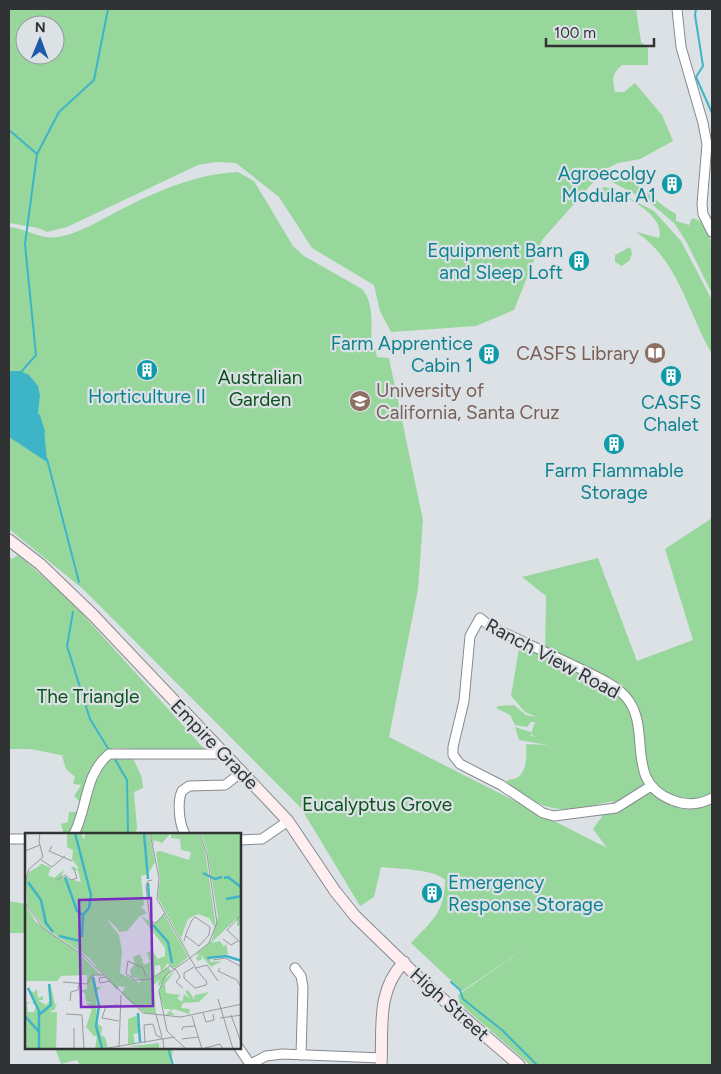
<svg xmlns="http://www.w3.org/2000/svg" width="721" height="1074" viewBox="0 0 721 1074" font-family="Figtree,sans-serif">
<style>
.green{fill:#97d79c;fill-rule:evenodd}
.water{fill:#3eb5c7}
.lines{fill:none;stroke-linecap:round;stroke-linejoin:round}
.stream{stroke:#3eb5c7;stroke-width:2}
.street-casing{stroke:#868a8f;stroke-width:11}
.secondary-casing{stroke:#868a8f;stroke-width:13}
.street{stroke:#fff;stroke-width:9}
.secondary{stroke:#feeef0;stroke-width:11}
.labels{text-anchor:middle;stroke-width:4.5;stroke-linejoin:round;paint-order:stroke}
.culture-label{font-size:19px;fill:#0d838f;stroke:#dce1e6;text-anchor:end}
.education-label{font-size:19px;fill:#785e54;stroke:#dce1e6;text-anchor:end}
.park-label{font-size:19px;fill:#0a521c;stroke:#dce1e6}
.street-label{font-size:19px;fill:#303233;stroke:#dce1e6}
.inset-river{fill:none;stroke:#3eb5c7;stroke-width:2.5}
.inset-road{fill:none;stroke:#979b9e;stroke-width:1}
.view{fill:#7b2cbf;fill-opacity:0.15;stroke:#7b2cbf;stroke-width:2.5}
.inset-edge{fill:none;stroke:#303233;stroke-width:2.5}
</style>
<rect width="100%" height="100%" fill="#dce1e6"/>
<g class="green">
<path d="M9 9H636L641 42 648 48V65H622C612 74 612 79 615 92H624L635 83 662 115 673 141 640 159 618 163 604 170 542 240 514 310 476 326 391 332 380 311 374 285 312 248 279 197 236 163 217 162 198 165 67 227 47 232 38 228 9 223ZM25 25H55V55H25Z"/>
<path d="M238 172 254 181 293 246 304 256 362 289C375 304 371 329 371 348L375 349 377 357 389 358 423 520 418 589 389 737 607 848 593 829 613 801C576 809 556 817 524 795 518 790 510 786 506 781 509 779 514 780 518 777 527 771 527 754 526 744L548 745 519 740 515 727 531 732V736L535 737 531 734 535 722H531L527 727 515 725 510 715 496 708 498 706 514 705 526 715 537 717 525 712 511 696 519 649 523 647 545 656 546 596 522 577 598 558 637 661 693 640 665 549 712 518V1065H530L460 1004 458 995 524 949 462 991 411 943C432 921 445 912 445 880 435 869 397 869 381 867L374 897 360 906 301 808 83 589 9 529V227C25 228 41 240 57 237 79 234 100 220 120 210 157 191 196 174 238 172Z"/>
<path d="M618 176C636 177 658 205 676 214V221L689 225 692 218C719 223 712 273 712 294L687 243 675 224 648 201 610 181 612 177Z"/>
<path d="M603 187 610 188 654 211 681 241 712 300V354C688 313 678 259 636 232L659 238C664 221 642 206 629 199L625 203 620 202 614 204 602 193Z"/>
<path d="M630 247 632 253 630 260 622 266 615 262V255Z"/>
<path d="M18 555 68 598 207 752 113 748 114 758H133L142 778 143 788 134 792 137 828 135 834H64L61 824 68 822 69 812H79L83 805 74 796 81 785 73 784 75 777 66 769 62 756H65L31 749H9V556L12 559Z"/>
<path d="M9 901 26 904V933H9Z"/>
<path d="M55 1048H173L171 1065H80L77 1060 61 1064Z"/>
</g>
<path class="water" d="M9 371H20L29 375 38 386 40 395 38 414 44 428 47 462 9 437Z"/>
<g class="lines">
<g class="stream">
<path d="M696 9 695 15 703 66 696 77 712 113"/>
<path d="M9 130 37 154"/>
<path d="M21 372 36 355 25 244 37 154 59 112 94 80 108 9"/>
<path d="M39 415 44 432"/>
<path d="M47 459 79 582"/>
<path d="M73 612 67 646 90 719 109 750"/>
<path d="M113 756 127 780 128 834"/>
<path d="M451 982 460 990 463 999 502 1030 537 1065"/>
<path d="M168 1048 173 1065"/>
</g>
<g class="street-casing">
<g id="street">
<path d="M677 9 681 47 703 123 707 144 702 204 703 214 712 232"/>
<path d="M651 786 616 808 554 816 543 813 501 785 460 764 453 755V747L464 701 470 636 480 618 490 626C521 641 552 655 583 670 597 677 614 684 625 696 654 727 622 781 672 800 686 806 699 805 712 798"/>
<path d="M74 834C88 807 84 775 109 754H225"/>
<path d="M185 834C179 824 177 801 182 791L189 786 225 785 242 772"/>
<path d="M9 839H26"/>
<path d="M240 840 262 839 288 821"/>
<path d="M295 968 301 976 303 987 301 1055"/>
<path d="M239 1048 250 1064"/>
<path d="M249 1065 266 1056 282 1054 382 1058"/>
</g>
</g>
<g class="secondary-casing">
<g id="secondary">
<path d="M9 540 40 564 93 615 288 821 335 891 355 916 424 983 519 1065"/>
<path d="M381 1065C383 1028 376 991 404 962"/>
</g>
</g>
<use href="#street" class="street"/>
<use href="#secondary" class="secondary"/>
</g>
<defs>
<g id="building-disc" transform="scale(1.125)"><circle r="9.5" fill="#0f9aa8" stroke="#dce1e6"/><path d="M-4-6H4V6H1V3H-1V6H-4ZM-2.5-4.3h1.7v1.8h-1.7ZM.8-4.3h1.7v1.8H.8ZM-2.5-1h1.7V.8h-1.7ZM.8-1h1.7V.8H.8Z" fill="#fff"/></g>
<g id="library-disc" transform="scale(1.125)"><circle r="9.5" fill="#8d6e63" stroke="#dce1e6"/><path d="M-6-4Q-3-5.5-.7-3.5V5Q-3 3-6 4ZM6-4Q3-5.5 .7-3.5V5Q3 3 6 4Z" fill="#fff"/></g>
<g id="university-disc" transform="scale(1.125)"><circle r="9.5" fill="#8d6e63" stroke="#dce1e6"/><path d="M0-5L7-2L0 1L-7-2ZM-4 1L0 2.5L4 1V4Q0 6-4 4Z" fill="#fff"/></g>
</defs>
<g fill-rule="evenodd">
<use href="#building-disc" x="672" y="184"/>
<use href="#building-disc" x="579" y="261"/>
<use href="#library-disc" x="655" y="353"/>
<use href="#building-disc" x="489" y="354"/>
<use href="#building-disc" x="147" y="370"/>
<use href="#building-disc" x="671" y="376"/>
<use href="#university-disc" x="360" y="401"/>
<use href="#building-disc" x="614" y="444"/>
<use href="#building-disc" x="432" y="893"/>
</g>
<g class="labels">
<g class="culture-label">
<text x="656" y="180">Agroecolgy<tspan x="656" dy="22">Modular A1</tspan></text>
<text x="563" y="257">Equipment Barn<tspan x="563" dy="22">and Sleep Loft</tspan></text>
<text x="473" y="350">Farm Apprentice<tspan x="473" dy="22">Cabin 1</tspan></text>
<text x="147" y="403" text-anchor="middle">Horticulture II</text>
<text x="671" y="409" text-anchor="middle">CASFS<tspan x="671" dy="22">Chalet</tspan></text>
<text x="614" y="477" text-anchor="middle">Farm Flammable<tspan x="614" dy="22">Storage</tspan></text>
<text x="448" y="889" text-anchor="start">Emergency<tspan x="448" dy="22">Response Storage</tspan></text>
</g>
<g class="education-label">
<text x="639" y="360">CASFS Library</text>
<text x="376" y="397" text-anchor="start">University of<tspan x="376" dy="22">California, Santa Cruz</tspan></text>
</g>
<g class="park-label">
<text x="260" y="384">Australian<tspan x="260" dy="22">Garden</tspan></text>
<text x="88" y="703">The Triangle</text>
<text x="377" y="811">Eucalyptus Grove</text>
</g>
<g class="street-label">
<text transform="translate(553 658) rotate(28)" y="7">Ranch View Road</text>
<text transform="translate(215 744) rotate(46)" y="7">Empire Grade</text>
<text transform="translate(450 1004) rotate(42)" y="7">High Street</text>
</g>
</g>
<g transform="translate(25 833)">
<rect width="216" height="216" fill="#dce1e6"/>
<path d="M42 0H57L58 7 61 0H124L130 29 123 41 116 43 119 72 116 74 122 80 115 83 102 98 94 99 92 95 81 85 94 102 97 118 95 140 115 150 116 146 106 144 105 137 110 131 108 124 115 121 119 132 125 129 122 120 127 117 133 126 140 123V115L116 83 129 91 139 81 163 124 150 135 143 132 144 129 136 139 135 132 130 133V144L143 134 146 138 133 154 134 146 129 152 131 181 120 180 102 166 97 160 100 154 94 153 92 157 64 125 19 94 2 72 1 48 4 39 16 32H12L17 31 26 35 23 42 29 45 39 37 36 44 56 49 53 38 46 36 48 33 53 37V34L47 27 48 17 42 14ZM125 0H173L180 17 191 94 186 106 190 95 184 85 173 81 163 86 156 105 165 123 133 65 135 46 131 19 135 18 164 27 166 19 156 17 155 6 146 5V0L137 10 129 7V13ZM175 0H216V92L212 93V85L186 110 195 108 199 114 201 110 203 121 186 124 185 129 197 128 186 134 176 122 177 126 173 128 171 125 175 121 170 122 187 107 193 84 182 17ZM0 71 11 89 55 121 76 142H69V154H76L71 159 72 190 77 194 76 202 80 204 83 216H70L72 203H69L61 194 67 176 61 175 64 173 61 170H67L61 168 60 160 54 158 62 156V142L36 143 32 148H0ZM150 138 140 151 141 160 156 162 152 165 157 169 159 161 165 166 160 158 163 157 169 166 170 162 184 159 174 169 158 170 156 175 165 176 164 181 149 176 145 178 150 182H141L146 176H139L134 160 137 148ZM25 149 30 172 32 169 30 176 25 179H32L31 216H0V169H5L2 171 3 179H9L12 173 7 170 10 168 6 166H10L3 157 9 159 12 156 13 165 18 163V167H13L21 172 25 167ZM113 182V200L108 201 110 211H103V186ZM134 210V216L103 213 117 212Z" fill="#97d79c"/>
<path class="inset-river" d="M50 0 66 62 64 75 58 82 57 104M119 0 123 46M178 40 190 46 197 44M40 44 52 78 58 82M199 45 203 44 217 55M3 49 16 67 21 90 28 99M123 50 124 65M201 66 217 63M127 91 143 109 147 130M34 103 55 108M182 125 201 123 217 128M68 144 74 173 71 193 77 215M3 155 14 178V216M113 180 115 209M15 181 26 172 24 151M0 183 14 199"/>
<path class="inset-road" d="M125 0 134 45 132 66 165 125 140 143 134 158 142 198 161 216M174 0 182 21 192 90 184 110 165 125 171 135 182 132 193 148 192 147M27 13 24 18 47 28M0 18 15 12M16 27 27 34 40 23M32 47 40 42 46 47 52 45 49 36M127 47 123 48 121 53 125 88 131 90 140 80M0 49 4 36 18 24 14 8 15 0M0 70 18 95 59 123 118 180 156 184 217 171M217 81 202 97 217 111M198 106 206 112 213 108M159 108 162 98 167 87 170 84 185 94 184 102 174 113 161 103M188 127 200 125 217 134M169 134 159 140V145L170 155 181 152 182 149 170 135M195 135 193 138 212 147 217 156M80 144 74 145 75 150 85 148M121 144 118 135 103 128 101 141 110 147 126 146 145 133 152 138 155 144 151 149 158 155M38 149 62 151 67 142H78M193 166 208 216M45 168 46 159 53 157 54 151M178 180 181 189 189 187 188 181M41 181 57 182 59 216M131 182 137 204M206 182 217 212M167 183 177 216M195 185 217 182M94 188 77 185 81 173 94 172M157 197 158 194 170 193M157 206 173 204M120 210 119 192 128 191 131 202 138 206 139 216M94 214 96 162M49 216V195M77 216 149 204M177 216 195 211 198 216"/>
<path class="view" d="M126 65 128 173 56 174 54 67Z"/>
<rect width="216" height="216" class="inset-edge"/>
</g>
<rect width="721" height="1074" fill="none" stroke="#303233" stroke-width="20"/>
<g transform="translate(40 40) rotate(1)"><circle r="24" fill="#dce1e6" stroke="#979b9e"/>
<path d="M0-4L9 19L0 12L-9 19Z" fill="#1d59aa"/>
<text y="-8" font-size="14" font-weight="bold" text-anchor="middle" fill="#303233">N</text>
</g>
<path d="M546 38v8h108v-8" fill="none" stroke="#303233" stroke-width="2.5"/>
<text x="554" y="38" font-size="15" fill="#303233" stroke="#dce1e6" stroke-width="4" paint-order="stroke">100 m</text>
</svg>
